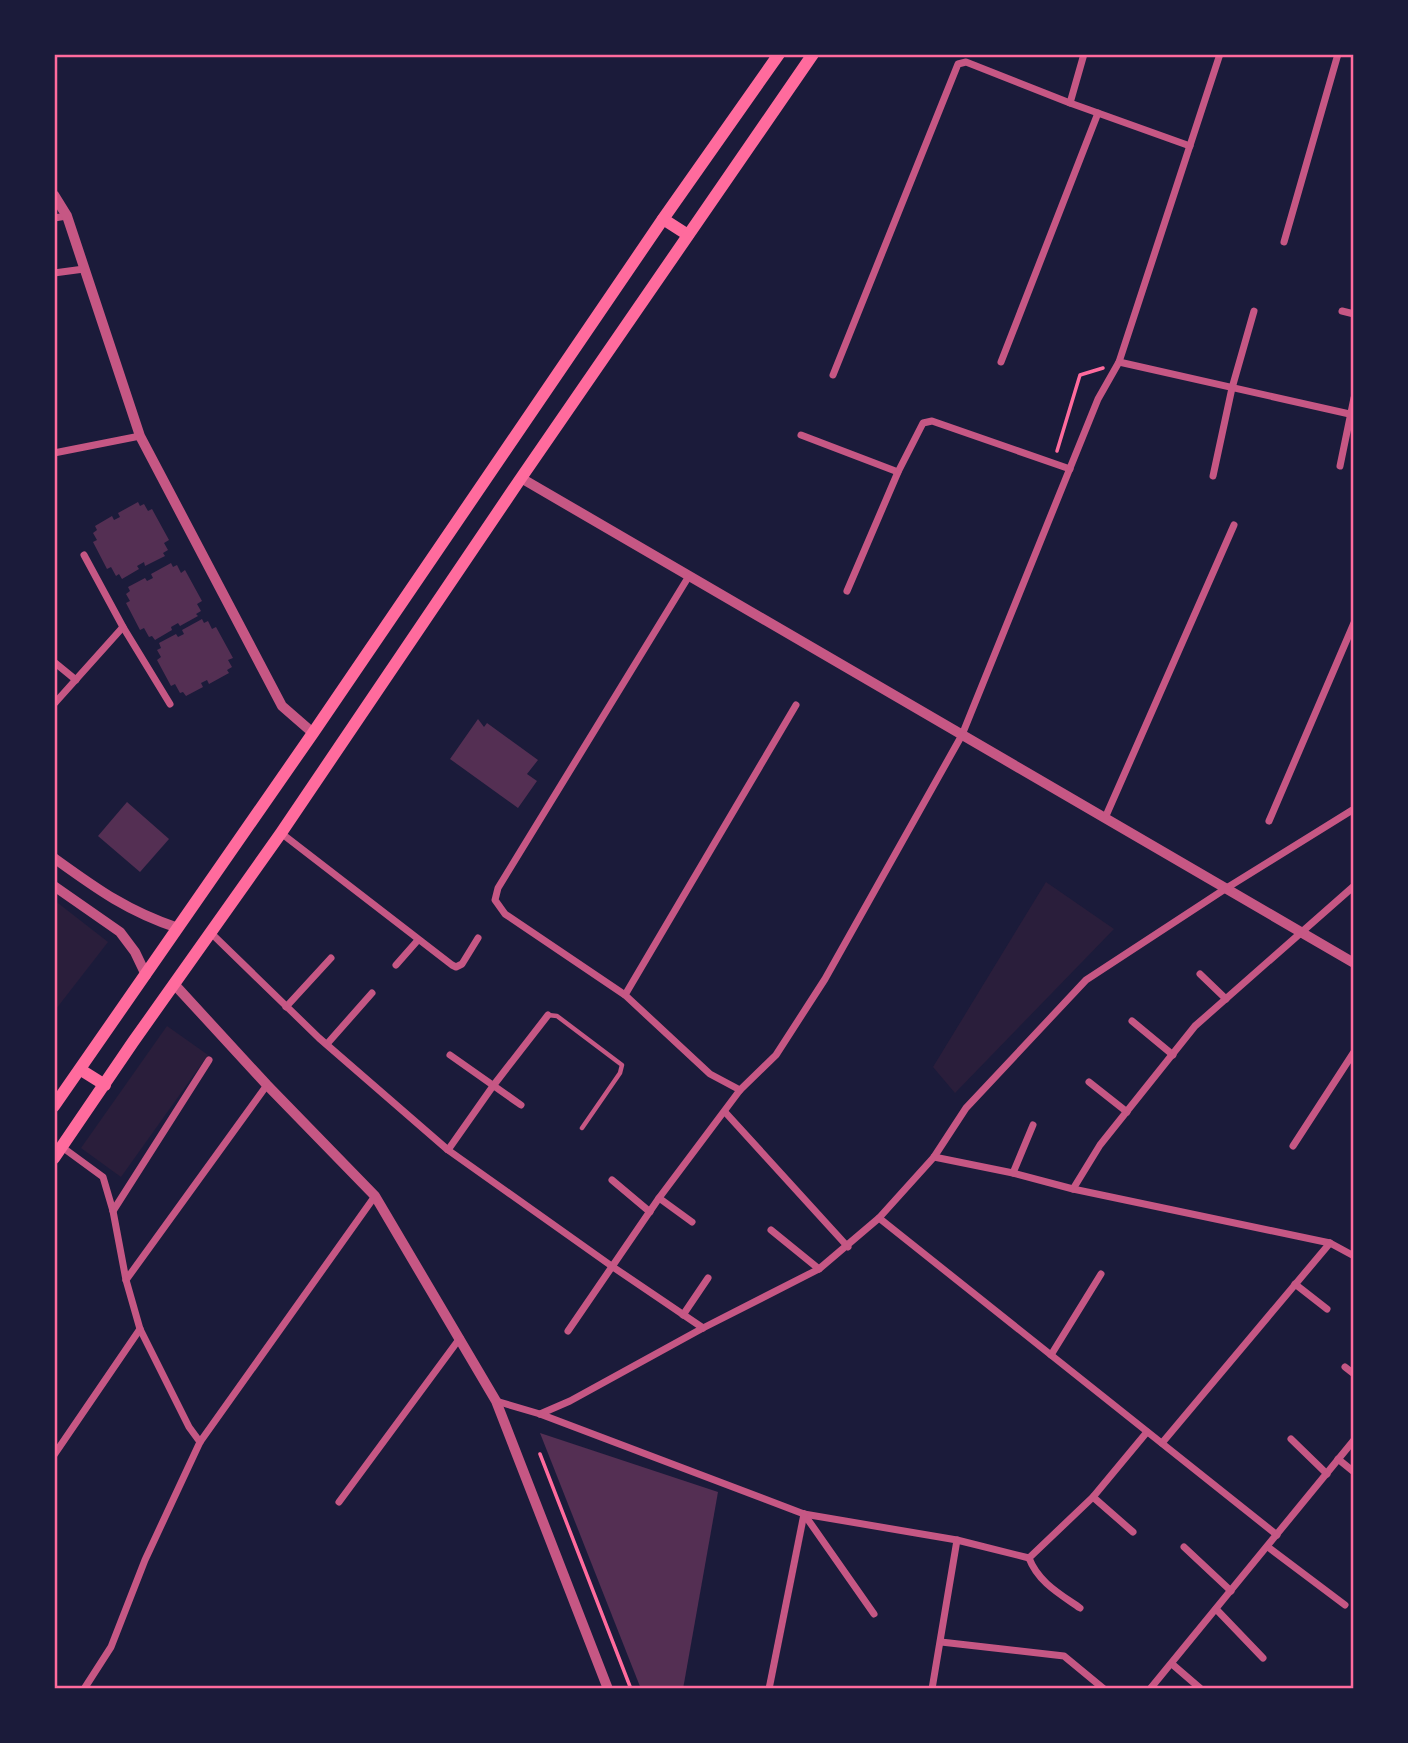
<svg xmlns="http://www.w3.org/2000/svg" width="1408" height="1743" viewBox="0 0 1408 1743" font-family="'Noto Sans',sans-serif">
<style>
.green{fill:#2a1e3b}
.building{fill:#542f53}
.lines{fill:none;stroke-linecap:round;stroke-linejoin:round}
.path{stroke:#ff6b9d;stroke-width:3.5}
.service{stroke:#c65784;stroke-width:4.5}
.minor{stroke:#c65784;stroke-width:7}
.tertiary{stroke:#c65784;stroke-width:10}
.secondary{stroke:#ff6b9d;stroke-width:12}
.neatline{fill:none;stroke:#ff6b9d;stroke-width:2.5}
</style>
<rect width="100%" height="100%" fill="#1b1b3a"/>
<g class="green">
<path d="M1046 882 1114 929 955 1093 933 1067Z"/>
<path d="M54 900 108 942 56 1009 54 1008Z"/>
<path d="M167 1026 208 1055 121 1177 81 1148Z"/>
</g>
<g class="building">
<path d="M138 502 140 506 144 504 148 511 152 509 169 540 164 543 168 550 163 553 165 556 145 566 144 562 137 566 139 569 122 579 119 574 116 576 111 567 107 569 93 542 97 540 93 533 97 530 95 526 112 516 114 520 120 517 118 513Z"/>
<path d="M171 563 173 567 177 565 181 573 185 570 202 601 197 604 201 611 196 614 198 616 180 626 178 623 171 627 172 630 155 640 152 636 149 637 144 628 140 630 126 603 130 601 126 594 130 591 128 587 145 578 147 581 153 578 151 574Z"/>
<path d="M202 619 204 623 208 621 212 629 216 627 233 658 228 660 232 667 227 670 229 673 209 684 207 680 201 683 203 687 186 696 183 692 180 693 175 684 171 686 157 660 161 657 157 650 161 648 159 643 176 634 178 637 184 634 182 630Z"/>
<path d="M478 719 484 727 487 723 538 760 527 774 537 781 518 808 450 759Z"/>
<path d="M127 802 169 839 140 872 98 836Z"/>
<path d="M540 1433 718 1492 683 1689H641Z"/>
</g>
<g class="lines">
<g class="path">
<path d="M1057 451 1080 375 1103 368"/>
<path d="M540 1454 631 1689"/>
</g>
<path class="service" d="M548 1015 557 1016 622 1065 620 1073 582 1128"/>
<g class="minor">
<path d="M1070 103 1084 54"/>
<path d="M54 218 67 216"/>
<path d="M1284 242 1338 54"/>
<path d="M54 273 84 269"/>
<path d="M1342 311 1354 314"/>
<path d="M1001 362 1098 113"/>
<path d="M1119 362 1354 415"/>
<path d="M833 375 958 64 966 62 1070 103 1190 146"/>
<path d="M801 435 898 472"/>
<path d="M54 453 140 436"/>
<path d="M1340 466 1354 398"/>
<path d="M1213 476 1232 388 1254 311"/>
<path d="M84 555 123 627 170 704"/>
<path d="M689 576 498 888 495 900 505 914 625 995 710 1074 740 1090"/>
<path d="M847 591 898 472 923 423 932 421 1070 469"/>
<path d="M54 662 76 680"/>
<path d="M54 704 123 627"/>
<path d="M1105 818 1234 525"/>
<path d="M1269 821 1354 623"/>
<path d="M281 833 452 965 456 967 462 964 478 938"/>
<path d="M211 933 319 1038 448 1150 613 1267 703 1328"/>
<path d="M396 965 418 940"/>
<path d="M1200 974 1226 999"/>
<path d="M625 995 796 705"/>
<path d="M286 1007 331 958"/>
<path d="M1132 1021 1173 1055"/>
<path d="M327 1044 372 993"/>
<path d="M450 1055 521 1105"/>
<path d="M1089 1082 1127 1112"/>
<path d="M725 1112 848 1247"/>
<path d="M1293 1146 1354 1052"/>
<path d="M62 1147 103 1177 113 1211 126 1280 140 1329 189 1427 200 1442"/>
<path d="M448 1150 493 1086 548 1015"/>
<path d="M934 1157 1013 1173 1073 1189 1330 1243 1354 1256"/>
<path d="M1013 1173 1033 1125"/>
<path d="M612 1180 650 1212"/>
<path d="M1073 1189 1100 1145 1195 1026 1354 886"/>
<path d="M659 1198 692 1222"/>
<path d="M113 1211 209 1060"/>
<path d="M879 1218 1277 1535"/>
<path d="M771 1230 819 1269"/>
<path d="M126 1280 267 1085"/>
<path d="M1295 1284 1327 1309"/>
<path d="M683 1315 708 1278"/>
<path d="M568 1331 659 1198 740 1090 776 1055 825 979 962 735 1098 399 1119 362 1220 54"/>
<path d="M1051 1355 1101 1274"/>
<path d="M1345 1367 1354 1374"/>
<path d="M496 1401 540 1414 804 1514 957 1540 1029 1558 1093 1497 1147 1432"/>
<path d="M540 1414 570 1401 703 1328 819 1269 879 1218 934 1157 966 1108 1086 980 1225 889 1354 809"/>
<path d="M1291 1439 1327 1474"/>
<path d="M1162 1443 1330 1243"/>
<path d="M54 1455 140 1329"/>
<path d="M1338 1459 1354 1472"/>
<path d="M1093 1497 1133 1532"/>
<path d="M339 1502 460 1338"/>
<path d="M804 1514 874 1614"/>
<path d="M1184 1547 1231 1591"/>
<path d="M1268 1547 1345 1605"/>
<path d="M1029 1558C1038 1582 1060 1594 1080 1608"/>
<path d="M1216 1609 1263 1658"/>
<path d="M941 1642 1064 1656 1104 1689"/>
<path d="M1172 1664 1201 1689"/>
<path d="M84 1689 111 1647 145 1560 200 1442 375 1196"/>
<path d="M769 1689 804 1514"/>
<path d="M932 1689 957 1540"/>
<path d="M1150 1689 1354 1440"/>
</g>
<g class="tertiary">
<path d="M54 195 67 216 140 436 282 706 313 733"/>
<path d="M521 478 1354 963"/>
<path d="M54 858C97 889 127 911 178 928"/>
<path d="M54 886 120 932 135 952 146 975"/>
<path d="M175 985 267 1085 375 1196 496 1401 608 1689"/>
</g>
<g class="secondary">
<path d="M663 219 688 235"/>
<path d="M81 1070 105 1085"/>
<path d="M54 1106 313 733 663 219 779 54"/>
<path d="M54 1158 133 1042 281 833 521 478 813 54"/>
</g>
</g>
<rect width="1408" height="1743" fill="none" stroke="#1b1b3a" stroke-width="112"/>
<rect x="56" y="56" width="1296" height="1631" class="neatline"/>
</svg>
